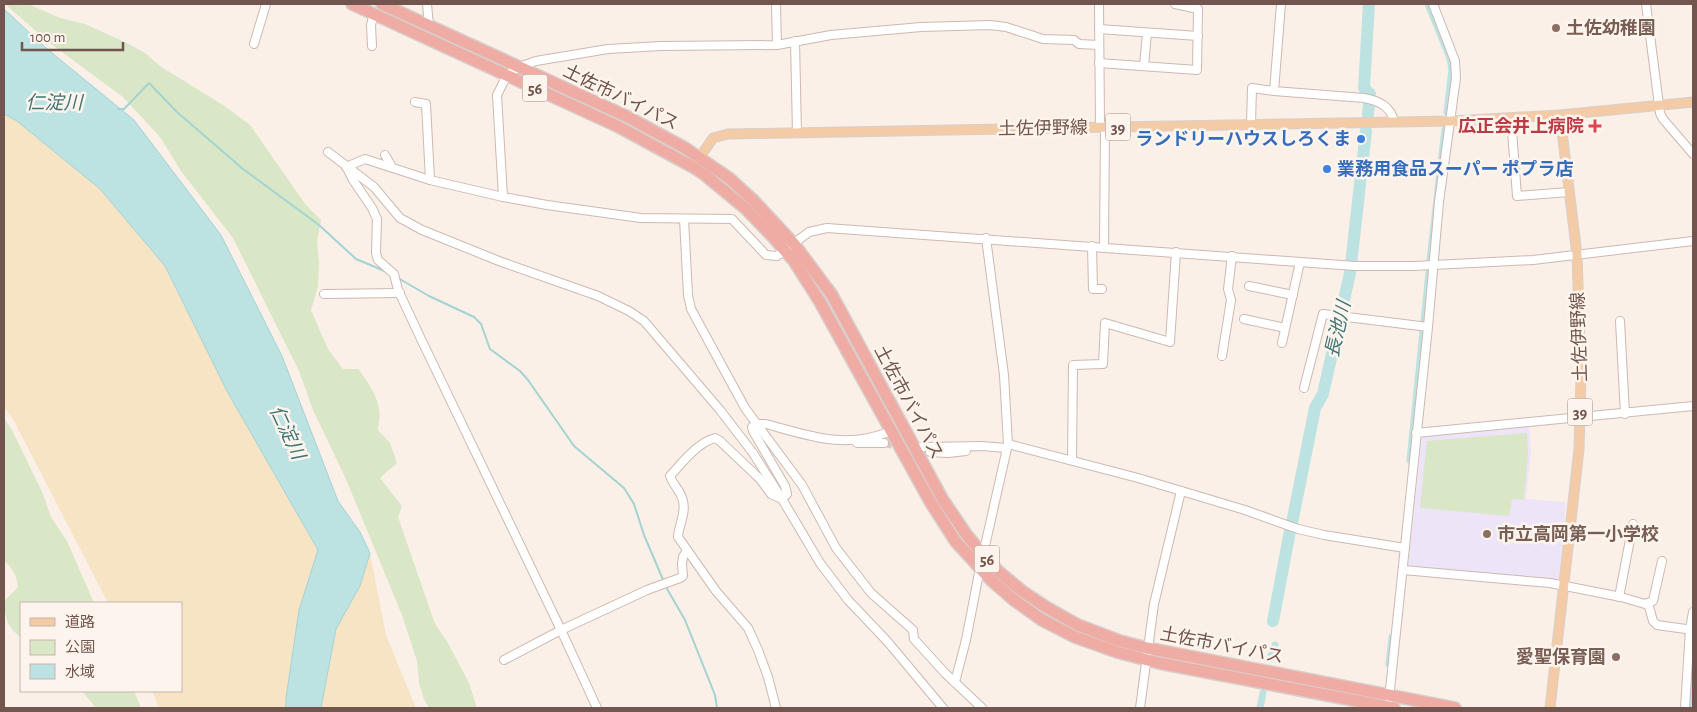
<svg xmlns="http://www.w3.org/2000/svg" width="1697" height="712" viewBox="0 0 1697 712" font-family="'Alegreya Sans','Noto Sans JP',sans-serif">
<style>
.education{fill:#ede4f7}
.green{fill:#d9e7c7}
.sand{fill:#f7e4c5}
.water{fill:#bde2e2;stroke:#a4d3d3}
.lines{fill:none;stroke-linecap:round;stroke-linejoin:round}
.stream{stroke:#a4d3d3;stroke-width:2}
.canal{stroke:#bde2e2;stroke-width:7}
.river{stroke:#bde2e2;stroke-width:12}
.minor-tunnel{stroke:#d8c9c1;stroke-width:8;stroke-dasharray:8 4;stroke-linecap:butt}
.minor-casing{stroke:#cdb9b1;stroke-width:10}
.major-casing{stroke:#d8cfcd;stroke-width:11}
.highway-casing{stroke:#d8cfcd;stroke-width:14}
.minor{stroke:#fff;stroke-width:8}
.major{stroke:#f3cba6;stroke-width:9}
.highway{stroke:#efaca4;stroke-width:11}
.education-dot{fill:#8d6e63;stroke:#fdf5ed;stroke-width:2}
.health-dot{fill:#e0444e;stroke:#fdf5ed;stroke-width:2}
.shop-dot{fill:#3f7fe0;stroke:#fdf5ed;stroke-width:2}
.labels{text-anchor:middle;stroke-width:5;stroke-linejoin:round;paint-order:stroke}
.shield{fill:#fdf5ed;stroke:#9c857e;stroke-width:1}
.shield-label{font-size:16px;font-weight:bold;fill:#72554e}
.education-label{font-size:18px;font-weight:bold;fill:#785e54;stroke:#fdf5ed;text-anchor:start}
.street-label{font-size:18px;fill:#72554e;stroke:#fdf5ed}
.health-label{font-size:18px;font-weight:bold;fill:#be3a42;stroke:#fdf5ed;text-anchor:end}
.shop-label{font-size:18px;font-weight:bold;fill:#366cbe;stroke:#fdf5ed;text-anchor:end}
.water-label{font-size:19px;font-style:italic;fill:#427576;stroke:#fdf5ed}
</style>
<rect width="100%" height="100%" fill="#faf0e7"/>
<path class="education" d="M1529 425 1531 453 1526 499 1566 502 1559 579 1556 580 1409 568 1408 566 1422 438 1427 436Z"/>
<g class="green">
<path d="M5 4H28L60 18 85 24 127 43 145 53 160 66 226 107 250 125 306 205 321 220 317 241 319 262 318 287 311 310 328 349 343 369H358C367 380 377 395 379 409 381 416 378 424 378 430L390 443 397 463 380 478 402 506 398 517 435 624 447 641 469 683 477 708H429L424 699 419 683 417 661 402 615 345 477 313 410 299 371 233 238 181 171 160 137 123 97 47 41Z"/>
<path d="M4 418 12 430 43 494 51 517 67 541 94 603H21V637C8 629 4 616 4 601L18 587C17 576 13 568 4 561Z"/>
<path d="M1527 433 1528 454 1524 500 1512 499 1509 516 1420 508 1427 441Z"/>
<path d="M82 691H134L141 708H96Z"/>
</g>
<g class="sand">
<path d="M4 114 17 121 100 189 165 266 228 393 318 550 299 610 286 698V708H159L152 691H181V603H108L14 421 4 407Z"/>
<path d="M370 553 386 635 416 708H321L336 629 360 586Z"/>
</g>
<path class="water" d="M4 9 46 48 134 120 221 235 282 356 338 501 360 532 370 553 360 586 336 629 321 708H286V698L299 610 318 550 228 393 165 266 100 189 17 121 4 114Z"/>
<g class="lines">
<g class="stream">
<path d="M118 109H124L149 83 177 112 243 169 319 225 356 259 387 272"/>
<path d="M398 278 429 296 474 317 481 324 490 349 520 371 528 380 574 446 624 488 634 504 644 535 664 582"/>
<path d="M666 587 685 620 715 695 717 708"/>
</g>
<g class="canal">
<path d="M1428 4 1450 58 1452 69 1447 112"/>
<path d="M1430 260 1445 129"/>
<path d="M1410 460 1429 272"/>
<path d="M1270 659 1275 645"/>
<path d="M1389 664 1392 637"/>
<path d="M1260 708 1263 693"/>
</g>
<g class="river">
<path d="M1369 4 1364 88 1370 94"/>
<path d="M1368 114 1369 105"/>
<path d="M1292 523 1315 408 1323 394 1350 273 1366 131"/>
<path d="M1273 621 1290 531"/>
<path d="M1690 707 1693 641"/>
</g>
<path class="minor-tunnel" d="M884 443 930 452"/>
<g class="minor-casing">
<g id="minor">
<path d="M427 4 429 26"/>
<path d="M776 4 777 45"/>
<path d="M1099 4 1100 127"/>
<path d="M1281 4 1274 91 1364 98C1379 101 1391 106 1394 122"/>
<path d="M1646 4 1660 113 1663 119 1693 154"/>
<path d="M1099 29 1198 36"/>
<path d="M795 41 797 133"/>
<path d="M254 44 266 4"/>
<path d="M372 46 371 25 374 13"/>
<path d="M1099 63 1197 70 1198 9 1175 4"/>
<path d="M1144 66 1147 33"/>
<path d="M415 102 426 104 430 180"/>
<path d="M1511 118 1517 196 1569 192"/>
<path d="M1251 124 1252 88 1274 91"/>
<path d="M328 152 374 187 400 218 422 230 499 261 598 296 629 311 644 321 720 410 753 453 782 499 820 563 848 600 887 641 943 708"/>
<path d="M385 155 392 167"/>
<path d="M346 167 365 159 430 180 503 197 547 205 641 218 732 219 766 255 777 256 809 232 827 228 1355 266H1414L1533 260 1693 241"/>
<path d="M347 168 353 180 372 208 377 219 376 253 378 260 394 274 398 290 421 339 561 630 597 708"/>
<path d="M503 197 497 95 507 75 519 67 536 61 608 49 661 46 777 45 831 35 921 27 990 25 1006 27 1043 39 1074 40 1079 44 1099 45"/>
<path d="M684 219 688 295 691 309 745 408 802 485 836 548 871 593 913 630 914 639 945 673 982 708"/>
<path d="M1092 246 1093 289H1102"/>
<path d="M1104 247 1105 127"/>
<path d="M1249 286 1293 295"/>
<path d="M324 294 400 293"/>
<path d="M1244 319 1285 328"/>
<path d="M1620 321 1625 414"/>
<path d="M1282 343 1300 262"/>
<path d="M1222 356 1231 300 1228 289 1232 256"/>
<path d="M1304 388 1323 314 1428 327"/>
<path d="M1416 433 1693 406"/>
<path d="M857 443H884"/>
<path d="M1008 444 1138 478 1245 510 1298 529 1324 535 1405 548"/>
<path d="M915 450 922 447 982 446 1006 448"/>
<path d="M930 452 948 453 966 451"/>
<path d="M1072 460 1073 365 1103 364 1105 323 1170 342 1176 252"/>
<path d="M1403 570 1550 583 1621 597 1645 604 1653 601 1662 561"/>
<path d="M1619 597 1633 524"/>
<path d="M1648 603 1653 621 1657 625 1693 630"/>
<path d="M504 660 561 630 647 590 680 578 683 576 682 564 683 557 687 550"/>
<path d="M955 682 966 640 980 568 1008 444 1004 375 986 238"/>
<path d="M1389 699 1428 327 1439 202 1456 78 1455 61 1433 4"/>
<path d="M776 708 768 677 758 650 748 628 716 591 678 537C679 524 686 514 683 501 681 491 673 485 670 476 683 462 697 443 715 438L720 441 760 479 771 494 782 499 787 494 785 486 753 431 752 427 756 424H766C810 436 846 450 891 431"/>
<path d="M1140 708 1154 604 1181 491"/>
<path d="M1685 708 1690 629 1693 612"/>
</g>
</g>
<g class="major-casing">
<g id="major">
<path d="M696 163 713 138 728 134 1451 121 1560 115 1693 102"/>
<path d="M1550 708 1579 449 1581 377 1577 255 1560 115"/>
</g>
</g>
<g class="highway-casing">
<g id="highway">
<path d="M352 4 619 127 693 167 705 175 745 208 773 237 794 261 820 302 931 503 956 542 991 580 1014 600 1042 620 1075 637 1117 652 1159 663 1394 708"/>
<path d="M382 4 626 116 685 148 729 178 754 201 794 244 832 295 943 500 966 534 983 555 999 572 1022 591 1046 607 1078 625 1120 641 1147 648 1455 708"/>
</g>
</g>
<use href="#minor" class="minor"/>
<use href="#major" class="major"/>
<use href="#highway" class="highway"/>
</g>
<g class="education-dot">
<circle cx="1556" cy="28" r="5"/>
<circle cx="1487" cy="534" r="5"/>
<circle cx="1616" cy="657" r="5"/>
</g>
<path class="health-dot" d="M1592.5 118.5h5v5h5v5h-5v5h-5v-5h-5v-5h5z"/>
<g class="shop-dot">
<circle cx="1361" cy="139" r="5"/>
<circle cx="1327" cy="169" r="5"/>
</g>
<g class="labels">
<g class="shield">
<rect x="522.5" y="74.5" width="25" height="27" rx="4"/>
<rect x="1105.5" y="113.5" width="25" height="27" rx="4"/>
<rect x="1567.5" y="398.5" width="25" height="27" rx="4"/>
<rect x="974.5" y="545.5" width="25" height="27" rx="4"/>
</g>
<g class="shield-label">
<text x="535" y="94">56</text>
<text x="1118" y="133">39</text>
<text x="1580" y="418">39</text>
<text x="987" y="565">56</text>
</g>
<g class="education-label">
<text x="1566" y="34">土佐幼稚園</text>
<text x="1497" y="540">市立高岡第一小学校</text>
<text x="1606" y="663" text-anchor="end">愛聖保育園</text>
</g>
<g class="street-label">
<text transform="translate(621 97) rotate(26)" y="6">土佐市バイパス</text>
<text transform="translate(1043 128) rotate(-1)" y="6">土佐伊野線</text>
<text transform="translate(1579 337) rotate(-92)" y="6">土佐伊野線</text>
<text transform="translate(909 402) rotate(62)" y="6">土佐市バイパス</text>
<text transform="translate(1222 645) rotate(11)" y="6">土佐市バイパス</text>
</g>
<g class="health-label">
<text x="1584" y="132">広正会井上病院</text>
</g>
<g class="shop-label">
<text x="1351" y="145">ランドリーハウスしろくま</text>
<text x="1337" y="175" text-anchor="start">業務用食品スーパー ポプラ店</text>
</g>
<g class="water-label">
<text x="54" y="109">仁淀川</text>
<text transform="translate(1337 329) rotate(-77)" y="7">長池川</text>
<text transform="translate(288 432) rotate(65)" y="7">仁淀川</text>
</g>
</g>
<rect width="1697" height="712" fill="none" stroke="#72554e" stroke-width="10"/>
<rect x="20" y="602" width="162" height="90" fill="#fdf5ed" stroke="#c5b5ad"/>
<rect x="30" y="618" width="25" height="8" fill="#f3cba6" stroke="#c5b5ad"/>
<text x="65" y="627" font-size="15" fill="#72554e">道路</text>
<rect x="30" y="640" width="25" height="15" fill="#d9e7c7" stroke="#c5b5ad"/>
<text x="65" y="652" font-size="15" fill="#72554e">公園</text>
<rect x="30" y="664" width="25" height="15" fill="#bde2e2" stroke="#c5b5ad"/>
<text x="65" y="677" font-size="15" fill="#72554e">水域</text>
<path d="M22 42v8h101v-8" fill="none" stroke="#72554e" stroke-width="2.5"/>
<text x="30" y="42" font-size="15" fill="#72554e" stroke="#fdf5ed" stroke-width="4" paint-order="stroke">100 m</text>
</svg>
